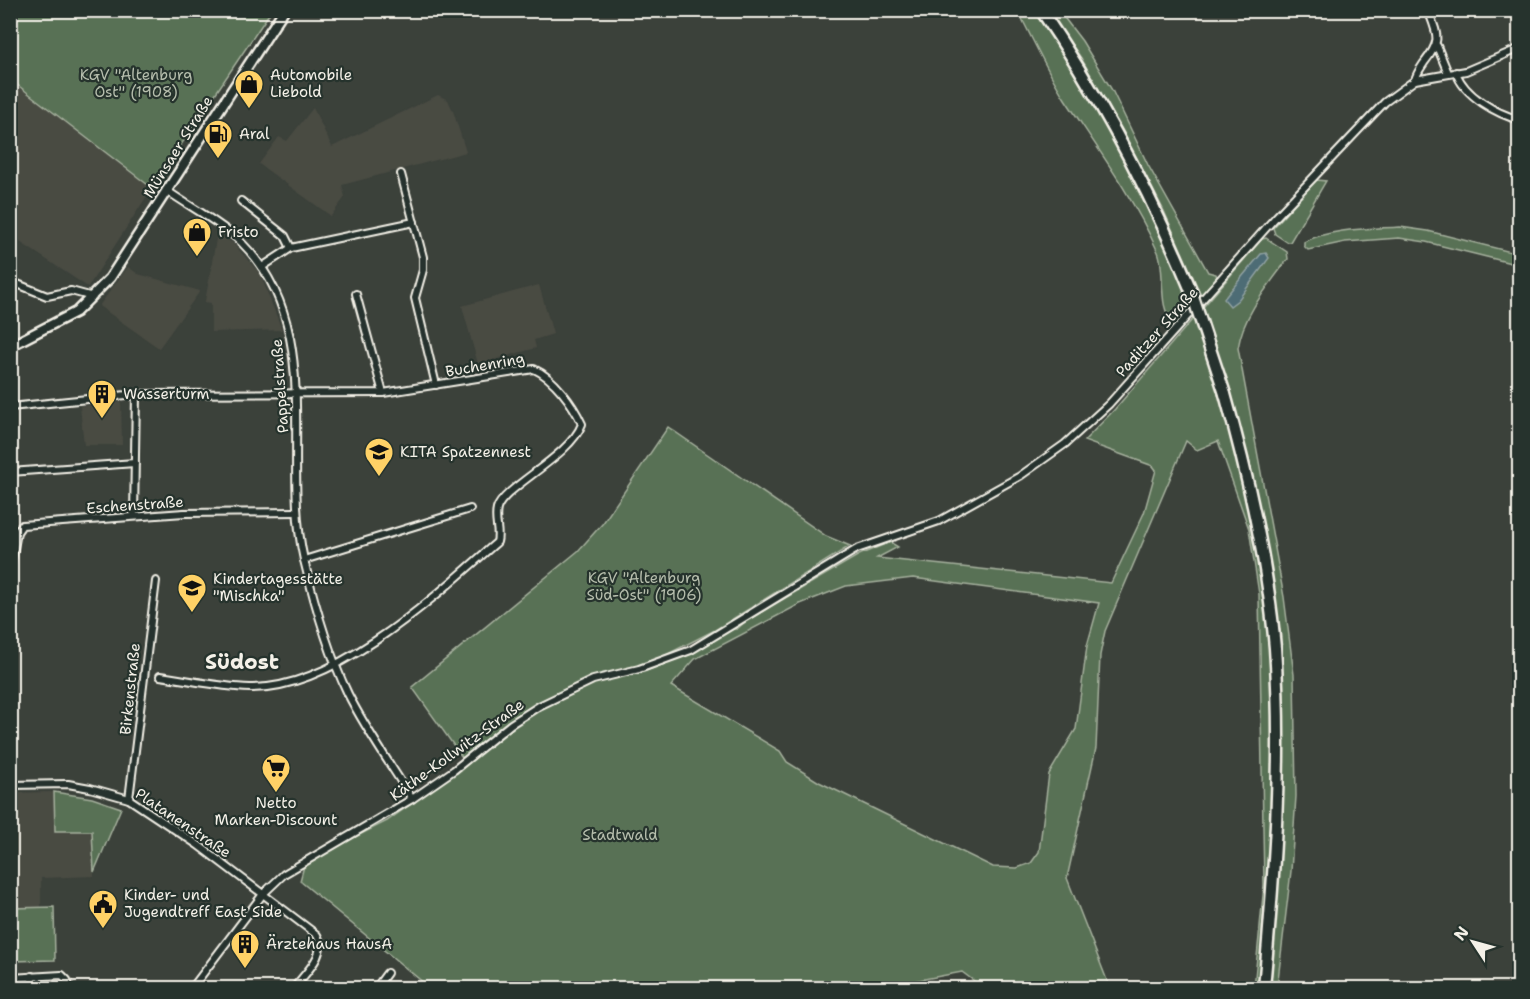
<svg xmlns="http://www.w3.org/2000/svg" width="1530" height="999" viewBox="0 0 1530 999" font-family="'Shantell Sans',sans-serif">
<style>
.built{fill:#4a4b43}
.green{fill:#597155;stroke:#a6b19e;stroke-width:1.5;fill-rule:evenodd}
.water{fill:#4d6c74;stroke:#90a1a2;stroke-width:1.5}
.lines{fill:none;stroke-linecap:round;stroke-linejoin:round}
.minor-casing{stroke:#f4f1e8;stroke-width:10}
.tertiary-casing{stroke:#f4f1e8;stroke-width:13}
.trunk-casing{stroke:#f4f1e8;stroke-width:15}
.minor{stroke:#26332d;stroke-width:6}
.tertiary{stroke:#26332d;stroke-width:8}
.trunk{stroke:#26332d;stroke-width:10}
.trunk-bridge-casing{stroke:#f4f1e8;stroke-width:15;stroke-linecap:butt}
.trunk-bridge{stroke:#26332d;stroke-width:10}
.labels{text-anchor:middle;stroke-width:4.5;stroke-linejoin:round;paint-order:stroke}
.park-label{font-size:15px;fill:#b6bead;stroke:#26332d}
.poi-label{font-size:15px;fill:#f4f1e8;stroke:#26332d;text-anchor:start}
.street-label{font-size:15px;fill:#f4f1e8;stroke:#26332d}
.district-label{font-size:21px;font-weight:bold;fill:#f4f1e8;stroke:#26332d}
</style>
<rect width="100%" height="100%" fill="#3b413a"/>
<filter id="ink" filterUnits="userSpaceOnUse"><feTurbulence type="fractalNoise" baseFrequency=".0167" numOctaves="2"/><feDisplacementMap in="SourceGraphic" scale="12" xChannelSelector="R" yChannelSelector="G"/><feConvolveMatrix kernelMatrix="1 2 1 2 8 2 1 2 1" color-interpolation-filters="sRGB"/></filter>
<g filter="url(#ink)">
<g class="built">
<path d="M11 80 152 188 88 287 11 236Z"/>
<path d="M438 95 448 100 453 111 466 152 342 185 345 197 331 216 259 164 279 137 287 141 313 108 332 147Z"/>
<path d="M217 234 233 243 260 274 282 330 211 332V303L205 302Z"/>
<path d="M128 267 138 274 200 291 159 348 99 306Z"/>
<path d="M539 285 553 334 534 340 536 348 478 364 462 306Z"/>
<path d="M121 402 122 445H84L80 406Z"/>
<path d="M54 792 55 831H92L94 876 41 878V907H54L55 960 11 961 10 793Z"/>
</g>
<g class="green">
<path d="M10 11 11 10 271 11 152 188 11 80Z"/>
<path d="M1018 11H1034C1095 99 1144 191 1185 290L1183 292 1189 309 1182 318 1173 320C1157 311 1166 270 1158 252 1133 197 1098 149 1065 99 1047 71 1033 40 1018 11Z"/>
<path d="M1048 11H1059L1082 41 1112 90 1148 165 1208 272 1216 274 1217 278 1201 295 1164 211 1124 133 1081 58Z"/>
<path d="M1316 180 1326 181 1290 242H1287L1275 234 1273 228Z"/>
<path d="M1400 227 1428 231 1519 254V265L1426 242 1399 238 1345 242 1308 250 1304 246V242C1332 228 1369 229 1400 227Z"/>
<path d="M1266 238 1287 252 1288 259C1268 286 1243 315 1238 348L1284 597 1294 675 1296 796 1291 871 1277 988H1254L1264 885 1259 594 1249 529 1218 441 1197 450 1186 441 1105 631 1100 655 1096 748 1067 878 1110 988H977L974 981 962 972 876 988H430L300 881 305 862 387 821 467 764 412 687 578 551 603 523 668 427 826 536 850 546 715 630 650 663 646 671 691 653 732 629H737L746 621 859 555 890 542 898 547 877 558 1111 583 1144 513 1156 470 1153 466 1084 441 1115 409 1262 239ZM913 578 1099 603 1087 646 1076 729 1049 774 1039 852 1031 863 1017 868 993 867 819 782 787 762 780 751 671 686 695 659 800 604 846 586Z"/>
<path d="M54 792 92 798 121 808 94 872 92 831H55Z"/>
<path d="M54 907 55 960 11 961V908Z"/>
</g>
<path class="water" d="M1266 253 1269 258 1238 300 1230 306 1224 299 1227 295 1261 254Z"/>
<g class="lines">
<g class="minor-casing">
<g id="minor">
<path d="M1437 46 1448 73"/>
<path d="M1456 72C1464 96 1497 114 1520 120"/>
<path d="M1415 80C1417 73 1420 69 1424 63 1442 40 1438 36 1428 10"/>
<path d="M401 174 423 257V270L415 298 436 385"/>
<path d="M166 190C190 207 220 222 241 242 327 327 280 456 304 560 315 606 328 652 348 694 366 730 391 765 412 799"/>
<path d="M241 201 285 236 291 248"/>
<path d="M262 267 291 248 414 222"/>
<path d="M10 281 47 296 71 291 93 297"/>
<path d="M356 294 383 393"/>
<path d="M10 407 136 394 383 393 534 369C554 378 573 404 582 424 570 457 503 487 497 509 494 521 500 531 497 542 437 595 335 690 250 688 220 687 189 680 160 676"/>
<path d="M10 472 135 463"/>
<path d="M134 516 136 394"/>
<path d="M304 560 470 509"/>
<path d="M10 571 17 532 22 525 184 513 297 512"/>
<path d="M10 785 68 784 90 788 129 799 198 845 317 935C328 954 305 973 294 988"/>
<path d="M129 799 156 581"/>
<path d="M32 976V988"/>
<path d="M10 978 62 975 67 980 70 988"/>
<path d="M192 988 263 894 284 874 412 799 454 770 511 724 539 706 593 680 639 669 691 650 857 549 939 521 1020 476 1065 444 1109 404 1275 218 1385 102 1415 80 1466 71 1520 48"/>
<path d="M376 988 387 973"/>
</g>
</g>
<g class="tertiary-casing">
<path id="tertiary" d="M10 346 76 312 110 278 284 10"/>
</g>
<g class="trunk-casing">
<g id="trunk">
<path d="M1041 10C1101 98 1149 190 1190 288"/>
<path d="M1225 394C1248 476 1268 563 1275 648 1283 762 1274 875 1264 988"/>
</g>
</g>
<use href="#minor" class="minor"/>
<use href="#tertiary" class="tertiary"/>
<use href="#trunk" class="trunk"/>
<g class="trunk-bridge-casing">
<path id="trunk-bridge" d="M1190 288 1225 394"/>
</g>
<use href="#trunk-bridge" class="trunk-bridge"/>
</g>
</g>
<defs>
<g id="shop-pin" transform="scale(1.5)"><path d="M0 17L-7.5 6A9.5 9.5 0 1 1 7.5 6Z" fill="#ffd166" stroke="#26332d"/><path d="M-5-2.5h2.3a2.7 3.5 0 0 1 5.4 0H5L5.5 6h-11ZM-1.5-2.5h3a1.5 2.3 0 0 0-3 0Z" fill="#111"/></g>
<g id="fuel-pin" transform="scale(1.5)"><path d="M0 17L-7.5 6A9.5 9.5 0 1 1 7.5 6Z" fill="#ffd166" stroke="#26332d"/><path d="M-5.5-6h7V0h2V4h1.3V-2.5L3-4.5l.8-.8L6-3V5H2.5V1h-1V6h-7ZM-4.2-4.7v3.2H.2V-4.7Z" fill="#111"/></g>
<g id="building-pin" transform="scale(1.5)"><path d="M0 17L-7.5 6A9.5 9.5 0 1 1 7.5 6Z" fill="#ffd166" stroke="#26332d"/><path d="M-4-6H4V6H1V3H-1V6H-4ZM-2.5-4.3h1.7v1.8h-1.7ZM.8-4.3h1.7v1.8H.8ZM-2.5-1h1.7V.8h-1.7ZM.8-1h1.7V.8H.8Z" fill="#111"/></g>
<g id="school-pin" transform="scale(1.5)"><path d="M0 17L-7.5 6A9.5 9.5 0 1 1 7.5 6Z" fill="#ffd166" stroke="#26332d"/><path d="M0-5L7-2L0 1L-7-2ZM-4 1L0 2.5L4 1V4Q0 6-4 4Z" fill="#111"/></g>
<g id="supermarket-pin" transform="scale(1.5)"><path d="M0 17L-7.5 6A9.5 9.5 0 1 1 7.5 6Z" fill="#ffd166" stroke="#26332d"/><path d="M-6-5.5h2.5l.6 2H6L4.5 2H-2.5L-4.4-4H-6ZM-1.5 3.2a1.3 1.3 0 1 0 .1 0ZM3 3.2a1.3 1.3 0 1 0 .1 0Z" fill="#111"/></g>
<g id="civic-pin" transform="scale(1.5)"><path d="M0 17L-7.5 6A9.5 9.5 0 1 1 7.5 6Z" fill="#ffd166" stroke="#26332d"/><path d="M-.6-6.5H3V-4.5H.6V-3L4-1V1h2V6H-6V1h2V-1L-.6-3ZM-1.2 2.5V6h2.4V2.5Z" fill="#111"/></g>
</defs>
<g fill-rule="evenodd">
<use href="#shop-pin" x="249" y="84"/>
<use href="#fuel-pin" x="218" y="134"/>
<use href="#shop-pin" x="197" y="232"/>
<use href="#building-pin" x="102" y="394"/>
<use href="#school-pin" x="379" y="452"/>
<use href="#school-pin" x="192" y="588"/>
<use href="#supermarket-pin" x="276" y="768"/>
<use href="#civic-pin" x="103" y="904"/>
<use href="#building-pin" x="245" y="944"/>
</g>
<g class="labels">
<g class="park-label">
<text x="136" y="80">KGV "Altenburg<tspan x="136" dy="17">Ost" (1908)</tspan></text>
<text x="644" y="583">KGV "Altenburg<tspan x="644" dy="17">Süd-Ost" (1906)</tspan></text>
<text x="620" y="840">Stadtwald</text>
</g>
<g class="poi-label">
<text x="270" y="80">Automobile<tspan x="270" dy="17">Liebold</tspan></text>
<text x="239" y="139">Aral</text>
<text x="218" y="237">Fristo</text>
<text x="123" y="399">Wasserturm</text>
<text x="400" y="457">KITA Spatzennest</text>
<text x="213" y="584">Kindertagesstätte<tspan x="213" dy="17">"Mischka"</tspan></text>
<text x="276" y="808" text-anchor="middle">Netto<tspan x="276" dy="17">Marken-Discount</tspan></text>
<text x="124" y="900">Kinder- und<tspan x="124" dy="17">Jugendtreff East Side</tspan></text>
<text x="266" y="949">Ärztehaus HausA</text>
</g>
<g class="street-label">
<text transform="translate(178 147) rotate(-58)" y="5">Münsaer Straße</text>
<text transform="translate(1157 332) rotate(-48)" y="5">Paditzer Straße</text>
<text transform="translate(485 365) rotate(-10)" y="5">Buchenring</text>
<text transform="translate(280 386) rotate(-94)" y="5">Pappelstraße</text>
<text transform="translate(135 505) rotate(-4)" y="5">Eschenstraße</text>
<text transform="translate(130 689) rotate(-84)" y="5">Birkenstraße</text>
<text transform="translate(457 750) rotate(-36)" y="5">Käthe-Kollwitz-Straße</text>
<text transform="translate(183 823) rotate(34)" y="5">Platanenstraße</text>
</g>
<g class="district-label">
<text x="242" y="669">Südost</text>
</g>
</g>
<rect width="1530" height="999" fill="none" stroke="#26332d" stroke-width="36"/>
<rect x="18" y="18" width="1494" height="963" fill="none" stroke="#f4f1e8" stroke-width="2" filter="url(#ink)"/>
<g transform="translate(1473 942) rotate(306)" stroke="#26332d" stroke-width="4.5" paint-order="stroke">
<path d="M0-4.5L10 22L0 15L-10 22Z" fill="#f4f1e8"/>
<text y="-9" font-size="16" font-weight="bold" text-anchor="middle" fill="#f4f1e8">N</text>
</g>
</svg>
